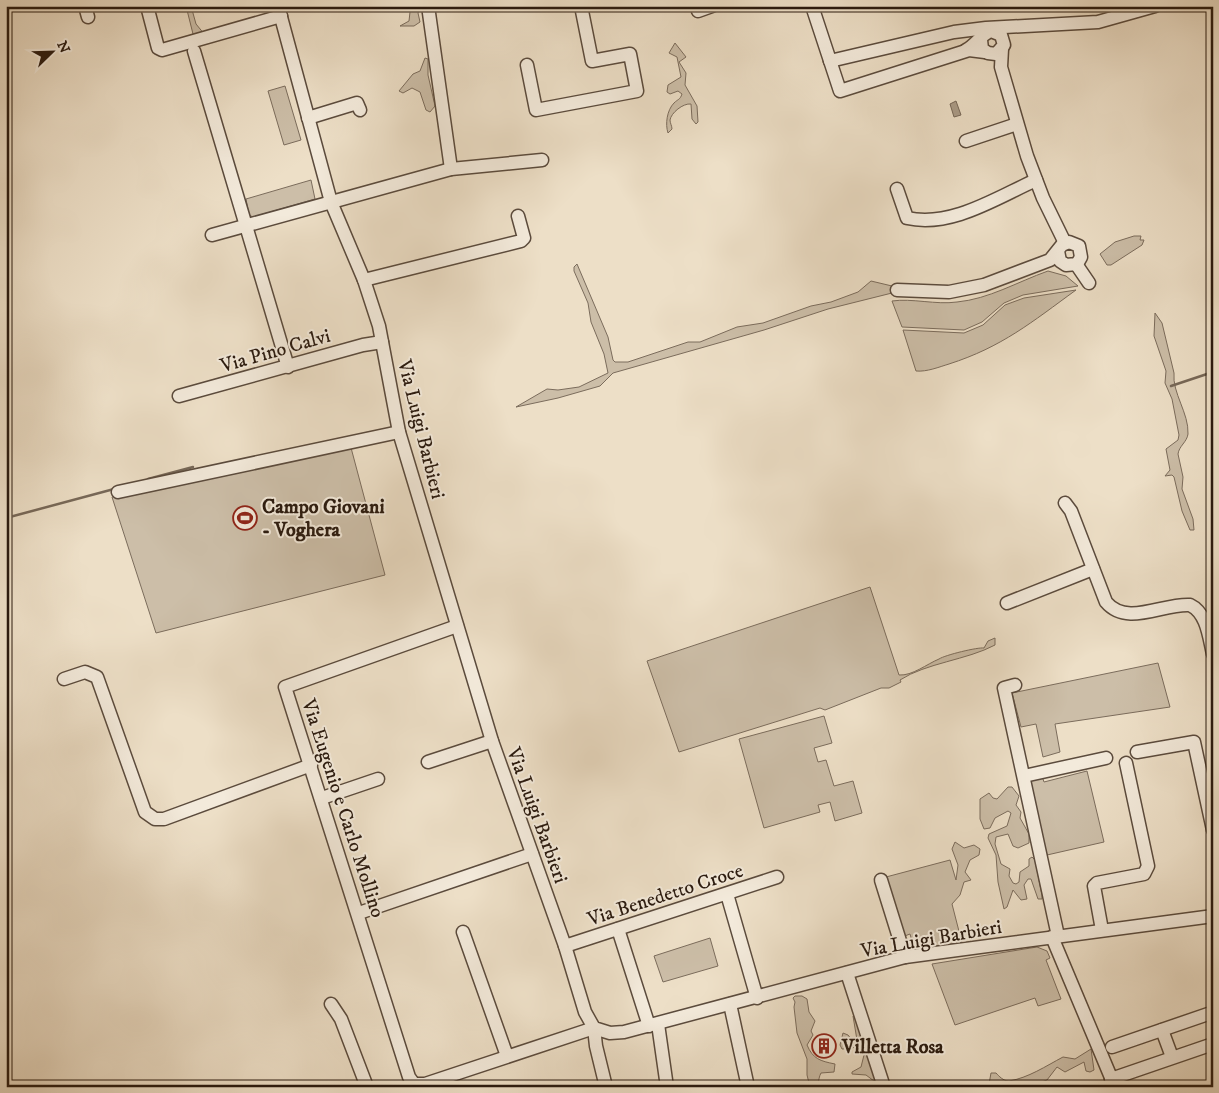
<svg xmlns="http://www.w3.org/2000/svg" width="1219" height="1093" viewBox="0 0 1219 1093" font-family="'IM FELL DW Pica',serif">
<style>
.green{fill:#ccbea8;stroke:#7b6c5c}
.water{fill:#ab9c88;stroke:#776858}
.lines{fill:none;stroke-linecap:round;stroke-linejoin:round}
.stream{stroke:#776858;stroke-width:2.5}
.minor-casing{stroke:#5b4b3d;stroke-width:15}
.minor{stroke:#f3eadb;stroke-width:12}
.labels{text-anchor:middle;stroke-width:4;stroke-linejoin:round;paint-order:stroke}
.street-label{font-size:20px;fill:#2a1a0f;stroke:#f3eadb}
.poi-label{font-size:20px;font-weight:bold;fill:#2a1a0f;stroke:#f3eadb;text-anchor:start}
</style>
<rect width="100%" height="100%" fill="#eddfc7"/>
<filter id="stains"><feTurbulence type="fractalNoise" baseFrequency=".004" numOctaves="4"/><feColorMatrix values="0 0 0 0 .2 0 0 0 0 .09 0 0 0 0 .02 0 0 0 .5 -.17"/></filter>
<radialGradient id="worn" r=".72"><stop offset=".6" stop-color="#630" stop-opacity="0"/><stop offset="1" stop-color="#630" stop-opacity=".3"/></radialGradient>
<g class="green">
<path d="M186 6H191L196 24 205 35 194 38Z"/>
<path d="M408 6H420L418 13 420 22 414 26H400L409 21 410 12Z"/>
<path d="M675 43 686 57 679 62 686 73 685 85 697 106 698 122 696 124 692 119 691 104C683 103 671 113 670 120 670 123 672 126 672 129L668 133C665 124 667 110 674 103 678 99 680 100 682 94L678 91 670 94 667 92 668 85 681 77 677 57 669 53Z"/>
<path d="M425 58 428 59V75L435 106 430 112 426 110 420 92 412 88 403 93 399 91 413 74 420 71Z"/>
<path d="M285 86 301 140 284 145 268 91Z"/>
<path d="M311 180 315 199 253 217 249 215 246 199Z"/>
<path d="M1134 236H1141L1140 240H1144L1142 245 1111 265H1107L1100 254 1115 242Z"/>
<path d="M577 264 608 337 613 360 615 362H628L688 342H700L737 327 763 323 811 306 831 302 858 292 871 281 892 286V293L828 309 764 330 613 373 600 386 558 398 516 407 547 389 558 390 579 387 608 373 604 354 591 322 588 303 574 271V267Z"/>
<path d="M1048 271 1066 276 1078 286 1023 295 1004 303 982 322 964 330 902 327 892 301C912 298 936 305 957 302 989 299 1017 282 1048 271Z"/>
<path d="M1076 290C1032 322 1002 347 949 364 939 367 927 372 916 371L903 330 964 333 983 325 1005 305 1024 298Z"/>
<path d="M1155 313 1162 323 1174 373C1172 393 1189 413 1188 434 1187 442 1179 446 1178 454L1183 477 1182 489 1193 519 1194 530H1190L1182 511 1174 477 1172 475 1165 476 1170 470 1166 449 1178 440 1179 435 1172 399 1165 383 1166 371 1154 336Z"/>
<path d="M350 444 385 575 156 633 112 497Z"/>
<path d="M870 587 899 675C912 676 927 664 939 659 945 655 978 647 984 648L988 641 995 638V645C967 660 926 663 900 680L901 682 889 688H881L825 710 820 708 679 752 647 661Z"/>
<path d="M1158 663 1170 707 1055 724 1060 752 1043 757 1036 724 1021 727 1012 693Z"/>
<path d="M824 716 832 743 814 748 818 762 826 760 834 786 853 781 862 813 835 821 830 802 818 805 820 812 764 828 739 739Z"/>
<path d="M1087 771 1104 842 1047 855 1029 780 1042 776 1044 782Z"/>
<path d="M1008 787H1012L1019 796 1016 805 1021 812 1020 818 1029 834V843L1018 848 1013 846 1008 834 996 837 995 844 1001 864 1010 869 1009 876 1013 883 1016 884 1019 882 1020 872 1029 866V859L1032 857 1035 860 1042 895V899H1038L1031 879H1028L1024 885 1027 899 1021 900 1013 890 1007 907 1004 909 998 882 996 855 988 838 989 834 1007 826 1011 813 1008 811 995 818 990 828 984 829 980 819V799L989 793 993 798 997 799Z"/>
<path d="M955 842 964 848 974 845 980 849 979 855 970 860 965 872 971 880 964 882 960 895 952 904 962 943 914 948 910 934 902 937 886 877 950 860 956 880 958 865 952 849Z"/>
<path d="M710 938 718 966 663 982 654 956Z"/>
<path d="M1037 947 1047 951 1050 958 1046 960 1061 999 1038 1006 1035 998 955 1025 932 964Z"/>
<path d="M795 996H802L807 999 809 1012 815 1021 811 1031 813 1035 807 1045C813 1059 820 1061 835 1064L834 1072 821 1073C817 1080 821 1087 810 1087L807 1075V1059L797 1033 794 1007 795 1002 793 998Z"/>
<path d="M853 1016H855C863 1040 870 1064 879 1087H872L874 1081 866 1075 852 1074V1072L861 1067 864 1055C858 1043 852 1049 842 1049L840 1045 843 1033 848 1035 853 1041 857 1040Z"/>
<path d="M1091 1049 1094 1070 1090 1072 1086 1071 1084 1062 1065 1072 1057 1067 1047 1080 1028 1087H979L989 1084 991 1073H996C999 1076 1003 1081 1009 1081 1028 1078 1046 1066 1063 1057L1075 1059Z"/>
</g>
<path class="water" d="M956 101 961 115 954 117 950 104Z"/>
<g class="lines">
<g class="stream">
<path d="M1171 386 1213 372"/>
<path d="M148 479 193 467"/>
<path d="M6 518 114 489"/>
</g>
<g class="minor-casing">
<g id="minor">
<path d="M85 6 88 17"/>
<path d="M147 6 158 48 162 50 281 16"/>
<path d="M278 6 331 202 364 280 379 326 399 432 492 741 565 946 585 1012 594 1028 610 1033 624 1032 905 957 1213 916"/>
<path d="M428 6 451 169"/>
<path d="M812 6 840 91 969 50 985 52"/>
<path d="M698 11 712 6"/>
<path d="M1002 49 1001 67 1027 156 1043 198 1065 243"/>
<path d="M966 50C976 45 981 34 991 31L1001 35 1004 45 996 54 988 53 982 49 981 40"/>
<path d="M194 51 288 367"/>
<path d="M830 61 954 32 986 28 1098 22 1155 6"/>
<path d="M527 65 536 110 637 91 630 54 592 61 581 6"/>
<path d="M308 118 357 103 360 110"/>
<path d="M966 141 1017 124"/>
<path d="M897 189 907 218C951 228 996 198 1036 180"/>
<path d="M212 235 451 169 542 160"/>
<path d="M1076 264 1089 283"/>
<path d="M364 280 521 241 524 238 518 216"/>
<path d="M897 290 949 292 984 285 1050 260 1062 245 1069 242 1079 246 1081 257 1077 264 1066 265 1060 261 1058 251"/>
<path d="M179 396 363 345 382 342"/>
<path d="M118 492 399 432"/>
<path d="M1065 503 1071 511 1106 602C1127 627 1163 603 1190 605 1207 613 1209 637 1213 654"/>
<path d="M1007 603 1093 569"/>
<path d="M64 679 85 672 97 677 145 812 155 819H164L311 765"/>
<path d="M1015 685 1004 688 1058 936"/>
<path d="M1137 752 1194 742 1213 830"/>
<path d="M428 762 492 741"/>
<path d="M1024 776 1106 758"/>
<path d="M322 798 378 779"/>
<path d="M881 880 905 957"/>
<path d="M727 894 757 998"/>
<path d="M359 913 532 854"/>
<path d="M618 929 649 1026"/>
<path d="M1102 930 1094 886 1097 883 1144 874 1148 866 1126 763"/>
<path d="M463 932 507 1056"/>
<path d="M1052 937 1115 1087"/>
<path d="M565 946 777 877"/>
<path d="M847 973 884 1087"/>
<path d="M331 1004 341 1019 367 1087"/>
<path d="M730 1004 748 1087"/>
<path d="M658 1024 667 1087"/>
<path d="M594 1028 596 1046 606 1087"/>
<path d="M1162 1030 1172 1057"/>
<path d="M1112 1047 1211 1013"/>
<path d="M1111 1079 1213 1044"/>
<path d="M414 1084 409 1077 285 687 457 626"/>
<path d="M414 1084H425L594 1028"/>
</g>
</g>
<use href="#minor" class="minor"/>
</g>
<defs>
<g id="stadium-ring" transform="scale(1.25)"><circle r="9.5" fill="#f3eadb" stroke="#8f2418" stroke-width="1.5"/><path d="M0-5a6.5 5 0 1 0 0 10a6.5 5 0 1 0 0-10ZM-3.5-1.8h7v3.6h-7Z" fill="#8f2418"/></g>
<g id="building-ring" transform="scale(1.25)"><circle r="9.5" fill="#f3eadb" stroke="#8f2418" stroke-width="1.5"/><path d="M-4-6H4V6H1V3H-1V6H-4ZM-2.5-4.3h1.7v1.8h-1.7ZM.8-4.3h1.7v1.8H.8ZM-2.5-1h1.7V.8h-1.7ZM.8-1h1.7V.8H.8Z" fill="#8f2418"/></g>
</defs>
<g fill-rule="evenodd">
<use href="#stadium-ring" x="245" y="518"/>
<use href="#building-ring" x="824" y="1046"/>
</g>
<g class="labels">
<g class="street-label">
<text transform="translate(275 350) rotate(-16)" y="7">Via Pino Calvi</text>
<text transform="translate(422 429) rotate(76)" y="7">Via Luigi Barbieri</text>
<text transform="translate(344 808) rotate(72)" y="7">Via Eugenio e Carlo Mollino</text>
<text transform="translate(538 815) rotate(70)" y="7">Via Luigi Barbieri</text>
<text transform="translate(665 894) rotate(-18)" y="7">Via Benedetto Croce</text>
<text transform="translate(931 938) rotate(-10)" y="7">Via Luigi Barbieri</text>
</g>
<g class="poi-label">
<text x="262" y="513">Campo Giovani<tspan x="262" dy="23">- Voghera</tspan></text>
<text x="842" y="1053">Villetta Rosa</text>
</g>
</g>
<rect width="1219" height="1093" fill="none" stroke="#eddfc7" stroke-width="25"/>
<rect x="8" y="8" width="1204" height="1078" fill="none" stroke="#2a1a0f" stroke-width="2.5"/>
<rect x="12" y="12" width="1194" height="1068" fill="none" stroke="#2a1a0f"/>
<g transform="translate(52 52) rotate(67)" stroke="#f3eadb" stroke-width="4" paint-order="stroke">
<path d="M0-4L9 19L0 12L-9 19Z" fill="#2a1a0f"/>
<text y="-8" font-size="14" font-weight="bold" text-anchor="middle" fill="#2a1a0f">N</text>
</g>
<rect width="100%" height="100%" filter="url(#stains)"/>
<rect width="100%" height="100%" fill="url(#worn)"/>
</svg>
